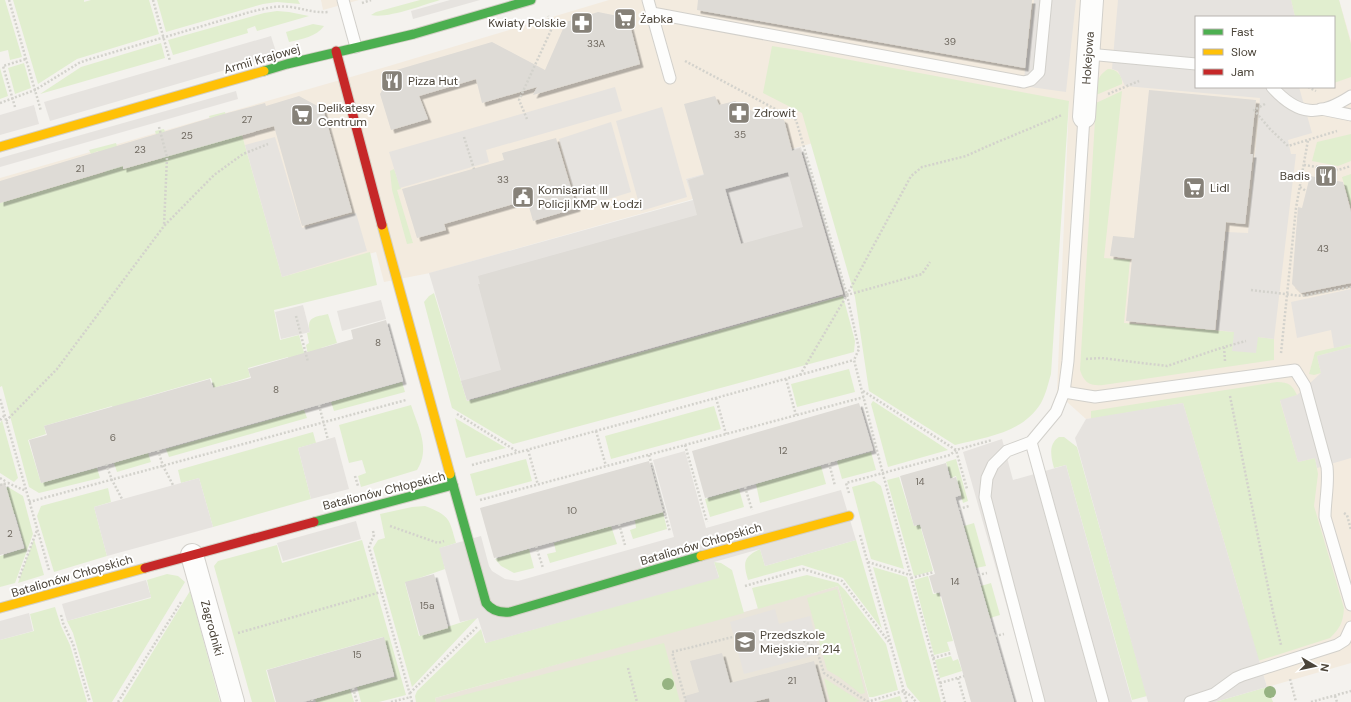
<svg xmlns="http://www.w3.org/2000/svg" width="1351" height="702" viewBox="0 0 1351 702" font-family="'DM Sans',sans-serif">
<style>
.commercial{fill:#f3ebdf;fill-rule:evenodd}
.education{fill:#eae5da}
.green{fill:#e1eecf}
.parking{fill:#e6e3df}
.building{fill:#dedbd6;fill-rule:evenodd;filter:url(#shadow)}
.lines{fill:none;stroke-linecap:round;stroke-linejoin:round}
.lane-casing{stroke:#d2d0cb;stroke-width:13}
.street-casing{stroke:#d2d0cb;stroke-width:24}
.fast-casing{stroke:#d3cfc5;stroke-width:11}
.slow-casing{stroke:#d3cfc5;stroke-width:11}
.jam-casing{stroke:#d3cfc5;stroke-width:11}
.path{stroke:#d3d2cc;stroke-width:2.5;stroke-dasharray:2 2;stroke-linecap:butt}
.lane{stroke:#fdfdfc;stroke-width:11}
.street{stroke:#fdfdfc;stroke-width:22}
.fast{stroke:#4caf50;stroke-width:9}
.slow{stroke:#ffc107;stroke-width:9}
.jam{stroke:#c62828;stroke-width:9}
.tree{fill:#96b382}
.labels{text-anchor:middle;stroke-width:4;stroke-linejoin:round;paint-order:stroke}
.number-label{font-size:10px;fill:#706a61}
.poi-label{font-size:12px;fill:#4b4439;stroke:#fff;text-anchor:start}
.street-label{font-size:12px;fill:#4b4439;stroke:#fff}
</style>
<defs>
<filter id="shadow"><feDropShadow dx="3.5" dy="3.5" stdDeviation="0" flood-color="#0004"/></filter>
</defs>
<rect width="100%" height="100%" fill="#f4f2ee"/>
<g class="commercial">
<path d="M321 0H359L323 10Z"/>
<path d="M609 0H1339L1351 41V663L1267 687 1183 404 1086 419 1057 393 1069 101 813 143 686 179 693 199 430 273 384 282 376 252 282 277 244 142 0 223V178L389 66ZM1196 17H1334V87H1196Z"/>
</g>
<path class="education" d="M838 586 870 702H436L435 698Z"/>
<g class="green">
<path d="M0 0H5L22 57 10 60 8 50 0 52Z"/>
<path d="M13 0H84V2L91 0H149L159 34 77 59 38 84Z"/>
<path d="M157 0H298L300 4 277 2 263 4 166 32Z"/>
<path d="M420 0H440C423 5 387 19 371 15L376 12Z"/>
<path d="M1291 0H1339L1351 44V77L1334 83V17H1295Z"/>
<path d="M277 11 289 12 309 16 257 31 255 26 247 29 248 33 173 55 168 40 264 13Z"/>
<path d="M313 24 324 26C316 37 302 39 289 42L286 32Z"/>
<path d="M161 43 165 58 40 94 81 67Z"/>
<path d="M772 46 797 50 1069 101 1051 374C1048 384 1046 394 1041 403 1023 433 986 437 955 445L869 391 855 297 802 113 763 93Z"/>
<path d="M24 63 31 88 15 94 8 68Z"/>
<path d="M0 68 8 96 0 99Z"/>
<path d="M1108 69C1116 69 1123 75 1122 84L1096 95C1097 83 1097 76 1108 69Z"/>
<path d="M1122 91 1104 258 1130 260 1124 323 1235 332 1233 351 1258 337 1274 339V360L1103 385C1090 386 1084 383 1080 370L1096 103Z"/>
<path d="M225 112 232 138 242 135 282 277 370 252 377 285 274 310 280 340 299 335 305 356 291 366 288 357 248 368 250 377 214 388 211 378 138 399 115 415 112 406 44 426 46 434 28 440 41 483 97 468 100 478 39 493 29 487 2 386 0 387V203L105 172 98 151 91 154 89 150 116 143 124 169 163 158 155 131 164 129 172 155 217 141 209 116Z"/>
<path d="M1351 134V161L1338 166 1312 161 1317 142Z"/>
<path d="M394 169 401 189 397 190 413 243 407 244 392 190 390 171Z"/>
<path d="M1351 174V208L1342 177Z"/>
<path d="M434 293 467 401 843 296 855 341 854 352 513 444 452 408 424 302 429 296Z"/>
<path d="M328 314 337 343 321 348 323 357 308 355 306 345 309 343 307 333 310 332C306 316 316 317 328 314Z"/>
<path d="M1351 344V347L1317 356 1321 373 1314 375 1309 374 1315 352Z"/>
<path d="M849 369 855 392 797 407 791 384Z"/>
<path d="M402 382 405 392 334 411 331 402Z"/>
<path d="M1277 382C1289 382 1292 385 1297 395L1280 401 1298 462 1315 458 1318 474 1314 506 1344 608C1343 623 1340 628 1330 638L1236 668 1244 609 1183 403 1091 419V411Z"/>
<path d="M873 401 948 450 888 467 871 404Z"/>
<path d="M411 405C418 427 431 449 417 470L361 487 358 476 366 473 362 460 349 463 339 425Z"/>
<path d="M714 406 721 429 611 459 605 436Z"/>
<path d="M304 410 307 418 169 457 166 449Z"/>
<path d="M455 418 506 448 466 458Z"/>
<path d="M2 420 18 478 14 482 0 473V423Z"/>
<path d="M313 432 316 443 298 448 311 499 213 527 199 478 181 483 178 470Z"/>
<path d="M1059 437H1064L1077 447 1147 696 1132 700 1066 465 1054 468C1051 457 1048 444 1059 437Z"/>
<path d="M871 452 876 470 842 479 837 461Z"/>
<path d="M148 453 151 462 117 472 114 463Z"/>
<path d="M526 459 532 481 476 496 470 474Z"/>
<path d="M956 459 968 501 963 503 956 476 951 478 946 462Z"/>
<path d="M821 466 826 484 760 503 756 484Z"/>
<path d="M899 477 914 526 920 525 933 571 914 576 887 480Z"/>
<path d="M874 481 881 486 904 569 871 559 852 487Z"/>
<path d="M8 487 23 496 33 534 15 583 0 587V556L25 548 15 514 0 518V489Z"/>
<path d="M108 488 111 502 94 507 107 556 54 572 37 516 41 506Z"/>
<path d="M739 489 744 507 710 517 705 499Z"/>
<path d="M425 506C450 516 449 518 456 543L440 548 445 569 405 583 419 636 478 617 412 687 373 548 378 540 385 538 380 514 412 507Z"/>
<path d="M663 512 667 529 633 539 630 530 636 528 635 520Z"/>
<path d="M974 523 986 566 976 568 964 526Z"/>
<path d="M611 526 617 544 550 563 547 554 556 552 554 543Z"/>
<path d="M34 539 44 575 18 583Z"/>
<path d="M362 540 406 695 379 702H361L357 687 395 677 383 637 266 670 275 702H252L214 566 218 561 277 545 282 563Z"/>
<path d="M856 540 882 629 843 578 802 565 748 580C743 563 743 557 760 549L765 566Z"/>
<path d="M529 549 534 568 514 573 501 566 495 559Z"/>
<path d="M714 562 721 563 732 570 744 613 435 698 436 702H416L415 696 417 691 481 629 485 643 719 577Z"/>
<path d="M873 567 907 577 941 702H920L907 687Z"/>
<path d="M167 574 178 576 185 582 112 702H93L73 633 67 621 151 598 147 580Z"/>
<path d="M807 575 838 583 845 590 886 644 898 690 873 697H869L838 586 758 609 752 588Z"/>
<path d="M928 576 933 594 939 593 953 641 947 642 950 651 934 655 914 580Z"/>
<path d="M991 583 1000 615 990 618 981 586Z"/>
<path d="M837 589 865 693 861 694 839 677 827 670 807 598Z"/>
<path d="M190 591 220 702H122Z"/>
<path d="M55 607 61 626 70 645 87 702H0V640L34 631 30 614Z"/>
<path d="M664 643 680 702H441L440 701Z"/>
<path d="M951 656 953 661 958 659 962 671 940 678 935 660Z"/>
<path d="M824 678 860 701 855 702H830Z"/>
<path d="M1267 687 1273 702H1215Z"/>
<path d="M350 689 354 702H316L315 699Z"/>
<path d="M900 696 902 702H878Z"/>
</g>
<g class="parking">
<path d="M450 0H480L413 19 411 11Z"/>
<path d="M1034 0H1076L1066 92 1023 86Z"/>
<path d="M1118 0H1291L1295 17H1196V87H1299L1312 133 1288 140 1291 154H1296L1274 339 1258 337 1256 353 1232 351 1234 332 1216 330 1226 232 1248 233 1260 98 1125 86 1118 71 1112 69Z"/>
<path d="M271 36 277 55 50 121 44 102Z"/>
<path d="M615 87 622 111 486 150 489 162 400 188 389 152Z"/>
<path d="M236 91 238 99 0 167V158Z"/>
<path d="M34 105 39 124 0 135V115Z"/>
<path d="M662 107 687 197 641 211 616 121Z"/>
<path d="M611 122 631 192 579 208 559 139Z"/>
<path d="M275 137 302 228 356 213 367 251 282 277 245 145Z"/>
<path d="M801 147 845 295 467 401 429 273 693 200 686 179Z"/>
<path d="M1351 289V344L1334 348 1331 330 1297 338 1291 302Z"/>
<path d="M381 300 386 319 342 331 337 311Z"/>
<path d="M303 305 310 332 281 339 275 312Z"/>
<path d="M1351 347V458L1317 468 1315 458 1298 462 1280 400 1297 395 1321 373 1317 356Z"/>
<path d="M1183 403 1267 687 1215 702H1148L1075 438 1086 419Z"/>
<path d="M335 437 349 489 311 499 298 448Z"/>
<path d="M1002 439 1013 480 1066 465 1132 702H1034L963 452Z"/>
<path d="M685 451 706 528 841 490 856 540 765 566 760 549 714 562 719 578 486 643 478 618 460 622 439 548 481 536 489 566 492 571 505 579 518 581 674 537 653 460Z"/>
<path d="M199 478 213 527 107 556 94 507Z"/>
<path d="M356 521 361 539 283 561 277 543Z"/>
<path d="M146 580 151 597 67 621 62 604Z"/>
<path d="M775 609 779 624 810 616 820 654 744 674 730 622Z"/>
<path d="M29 613 33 631 0 640V621Z"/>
</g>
<g class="building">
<path d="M698 0H1032L1025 68 697 10Z"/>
<path d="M598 12 628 18 640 64 533 95 537 87 482 103 476 79 419 96 428 119 391 130 380 94 393 71 492 42 545 70 566 22Z"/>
<path d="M1149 90 1256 100 1250 154H1253L1245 224 1226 222 1215 330 1126 321 1132 259 1110 256 1113 236 1134 238Z"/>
<path d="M299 96 323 109 352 212 302 226 274 126 123 169V166L0 203V181L220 115 265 103 266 106Z"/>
<path d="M715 96 719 105 735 101 759 115 770 112 784 120 792 151 800 148 843 294 467 400 461 381 501 370 478 284H480L478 276 697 215 688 180 704 175 684 104ZM788 172 803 227 741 244 725 189Z"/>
<path d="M556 138 577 208 533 221 527 200 444 224 446 230 417 238 402 189 504 160 502 153Z"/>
<path d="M1310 176 1343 182 1351 212V283L1301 293 1292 284 1298 207 1302 208Z"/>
<path d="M386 320 403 381 41 483 29 440 47 435 44 426 210 379 213 388 251 378 248 369 353 339 351 330Z"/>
<path d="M859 403 873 450 705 498 692 451Z"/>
<path d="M649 461 663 512 494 558 480 508Z"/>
<path d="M946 463 950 479 956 477 961 495 955 497 1014 702H971L940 592 934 593 929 576 935 574 920 524 914 526 900 476Z"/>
<path d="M5 483 24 548 0 555V484Z"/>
<path d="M434 574 448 628 420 636 405 582Z"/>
<path d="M384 637 394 676 303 702H276L267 670Z"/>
<path d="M722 653 730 683 814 661 825 702H770L769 698 753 702H685V696L699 692 690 661Z"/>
</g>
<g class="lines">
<g class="lane-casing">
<g id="lane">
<path d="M343 0 356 47"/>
<path d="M648 0 670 78"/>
<path d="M652 13 1024 82 1031 80 1039 72 1046 0"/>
<path d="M1088 54 1196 64"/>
<path d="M1272 87C1298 116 1319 117 1351 96"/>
<path d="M1321 109 1351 115"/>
<path d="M1064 392 1095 397 1295 370 1305 386 1327 467C1329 484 1325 500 1325 517L1351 605"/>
<path d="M1031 442 1103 702"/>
<path d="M1039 702 985 497 987 478 993 465 1007 451 1031 442 1056 412 1064 392 1068 361 1084 117"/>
<path d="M1190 702 1214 694 1236 678 1243 675 1337 645 1345 640 1351 627"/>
</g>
</g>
<g class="street-casing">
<g id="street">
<path d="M1084 117 1092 0"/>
<path d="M192 555 233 702"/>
</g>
</g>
<g class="fast-casing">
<g id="fast">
<path d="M264 71 287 64 414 34 531 0"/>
<path d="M450 474 486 603C492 611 500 613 510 612L701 556"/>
<path d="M314 522 453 485"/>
</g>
</g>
<g class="slow-casing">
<g id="slow">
<path d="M0 147 264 71"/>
<path d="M382 225 450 474"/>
<path d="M701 556 849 516"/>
<path d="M0 608 145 568"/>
</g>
</g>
<g class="jam-casing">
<g id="jam">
<path d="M336 51 382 225"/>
<path d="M145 568 314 522"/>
</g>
</g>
<g class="path">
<path d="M9 0 41 111"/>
<path d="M153 0 170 61"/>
<path d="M362 3 371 0"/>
<path d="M685 61 796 120 847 295 859 349 854 360 883 474 945 702"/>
<path d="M1308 87 1316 91"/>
<path d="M1108 94 1139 81"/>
<path d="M0 103 35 90 79 63 87 60 250 12C263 9 277 5 291 7 304 9 314 13 328 12"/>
<path d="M1265 104 1254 110 1270 129 1288 146 1337 131"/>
<path d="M15 107 3 66 26 59"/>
<path d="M527 119 519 100 552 28 548 16"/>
<path d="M159 127 167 157 164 226"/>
<path d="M464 137 474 169"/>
<path d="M1304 165 1338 170 1351 166"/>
<path d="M1300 187 1306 191"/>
<path d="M1251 290 1302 296 1351 287"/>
<path d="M847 295 911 176 922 167 966 156 988 146 1062 115"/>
<path d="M296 316 308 362"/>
<path d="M1281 353 1296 208 1308 140"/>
<path d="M1086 359 1101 358 1167 366 1224 347"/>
<path d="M1225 361 1224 347 1246 341"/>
<path d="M800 375 847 295 922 274 930 262"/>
<path d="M786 379 796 415"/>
<path d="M863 391 956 450 967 489"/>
<path d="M1230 396 1273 612 1281 645"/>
<path d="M716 398 726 434"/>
<path d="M0 399 49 570"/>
<path d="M319 405 328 440"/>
<path d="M457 414 518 452"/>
<path d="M0 420 4 416"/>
<path d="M6 421 57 369 164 226 214 175 243 154 268 144"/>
<path d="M596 431 606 466"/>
<path d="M685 445 707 522"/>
<path d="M158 450 163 466 173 485"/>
<path d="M528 450 538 485"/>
<path d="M649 455 670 532"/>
<path d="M829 463 835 486"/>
<path d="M106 464 112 480 122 499"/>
<path d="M472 465 854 360"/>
<path d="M355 476 358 486"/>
<path d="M0 478 7 482"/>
<path d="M0 485 8 483 26 491"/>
<path d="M745 487 752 510"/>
<path d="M849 493 846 483 950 455 956 450 992 440"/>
<path d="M480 500 864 397"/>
<path d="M29 502 406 400"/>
<path d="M959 509 969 506"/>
<path d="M1344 513 1347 515 1351 530"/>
<path d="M619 524 625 545"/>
<path d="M390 526 438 543 444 541"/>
<path d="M373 531 374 535 369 547 412 702"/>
<path d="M860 535 907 702"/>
<path d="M536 546 543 568"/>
<path d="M868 562 910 575"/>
<path d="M978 575 987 573"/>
<path d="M19 578 37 530"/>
<path d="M911 578 934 572"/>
<path d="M745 586 803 569 842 581 889 642"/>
<path d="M61 615 63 623 73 644 90 702"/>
<path d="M238 633 381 592"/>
<path d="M995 636 1004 634"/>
<path d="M800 639 816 648 824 673 868 702"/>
<path d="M933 658 951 653"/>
<path d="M628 668 637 702"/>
<path d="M958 678 965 702"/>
<path d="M1290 679 1296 702"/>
<path d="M940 683 964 676"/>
<path d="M353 688 357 702"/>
<path d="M410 693 478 626"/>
<path d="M1335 696 1337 702"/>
<path d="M312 699V702"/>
<path d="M118 702 181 602"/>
<path d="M391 702 411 697"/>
<path d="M686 702 672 652 757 631"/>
<path d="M867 702 904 691 911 696 916 702"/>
<path d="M1311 702 1351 691"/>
</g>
<use href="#lane" class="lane"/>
<use href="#street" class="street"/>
<use href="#fast" class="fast"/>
<use href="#slow" class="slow"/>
<use href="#jam" class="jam"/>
</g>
<g class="tree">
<circle cx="668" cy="684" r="6"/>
<circle cx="1270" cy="692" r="6"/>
</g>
<defs>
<g id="supermarket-square" transform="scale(1.15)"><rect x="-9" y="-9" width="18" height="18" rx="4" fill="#868178" stroke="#fff"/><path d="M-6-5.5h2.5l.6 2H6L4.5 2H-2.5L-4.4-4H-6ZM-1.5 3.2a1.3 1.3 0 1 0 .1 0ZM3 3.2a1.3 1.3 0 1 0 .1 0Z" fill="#fff"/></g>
<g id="pharmacy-square" transform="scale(1.15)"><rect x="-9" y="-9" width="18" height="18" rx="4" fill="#868178" stroke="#fff"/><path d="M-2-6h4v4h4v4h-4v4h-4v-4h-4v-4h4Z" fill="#fff"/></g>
<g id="restaurant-square" transform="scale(1.15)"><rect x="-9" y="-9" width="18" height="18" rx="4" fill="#868178" stroke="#fff"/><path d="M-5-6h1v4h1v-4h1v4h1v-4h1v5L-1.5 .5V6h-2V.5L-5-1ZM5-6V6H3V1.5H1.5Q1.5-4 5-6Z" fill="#fff"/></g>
<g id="civic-square" transform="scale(1.15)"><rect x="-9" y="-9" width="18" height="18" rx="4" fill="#868178" stroke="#fff"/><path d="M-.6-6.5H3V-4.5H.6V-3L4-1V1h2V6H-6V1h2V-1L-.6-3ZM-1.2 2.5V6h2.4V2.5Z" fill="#fff"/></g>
<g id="school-square" transform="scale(1.15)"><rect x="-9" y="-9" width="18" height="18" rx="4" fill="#868178" stroke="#fff"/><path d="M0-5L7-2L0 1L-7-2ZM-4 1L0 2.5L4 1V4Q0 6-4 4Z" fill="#fff"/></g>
</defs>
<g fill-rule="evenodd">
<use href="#supermarket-square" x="625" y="19"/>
<use href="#pharmacy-square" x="582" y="23"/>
<use href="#restaurant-square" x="392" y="81"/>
<use href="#pharmacy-square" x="739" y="113"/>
<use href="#supermarket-square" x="302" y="115"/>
<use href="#restaurant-square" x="1326" y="176"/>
<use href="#supermarket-square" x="1194" y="188"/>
<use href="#civic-square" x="523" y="197"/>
<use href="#school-square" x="745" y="642"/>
</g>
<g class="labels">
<g class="number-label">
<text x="950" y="45">39</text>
<text x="596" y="47">33A</text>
<text x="247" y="123">27</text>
<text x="740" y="138">35</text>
<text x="187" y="139">25</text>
<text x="140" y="153">23</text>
<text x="80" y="172">21</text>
<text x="503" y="183">33</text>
<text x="1323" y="252">43</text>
<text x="378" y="346">8</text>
<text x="276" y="393">8</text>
<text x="113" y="441">6</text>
<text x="783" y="454">12</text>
<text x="920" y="485">14</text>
<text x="572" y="514">10</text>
<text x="10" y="537">2</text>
<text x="955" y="585">14</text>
<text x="427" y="609">15a</text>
<text x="357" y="658">15</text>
<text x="792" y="684">21</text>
</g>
<g class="poi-label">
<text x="640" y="23">Żabka</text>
<text x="566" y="27" text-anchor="end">Kwiaty Polskie</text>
<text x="408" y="85">Pizza Hut</text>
<text x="318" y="112">Delikatesy<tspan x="318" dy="14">Centrum</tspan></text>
<text x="754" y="117">Zdrowit</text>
<text x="1310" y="180" text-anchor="end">Badis</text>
<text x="1210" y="192">Lidl</text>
<text x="538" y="194">Komisariat III<tspan x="538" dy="14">Policji KMP w Łodzi</tspan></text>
<text x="760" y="639">Przedszkole<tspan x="760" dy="14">Miejskie nr 214</tspan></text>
</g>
<g class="street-label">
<text transform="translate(1088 58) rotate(-86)" y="4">Hokejowa</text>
<text transform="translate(262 59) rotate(-16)" y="4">Armii Krajowej</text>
<text transform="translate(384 491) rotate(-14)" y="4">Batalionów Chłopskich</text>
<text transform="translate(701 544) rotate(-16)" y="4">Batalionów Chłopskich</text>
<text transform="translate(72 576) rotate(-16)" y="4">Batalionów Chłopskich</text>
<text transform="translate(212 628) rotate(75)" y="4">Zagrodniki</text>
</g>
</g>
<rect x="1195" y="16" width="140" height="72" fill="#ffffff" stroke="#b7b4b0"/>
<rect x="1203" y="29" width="20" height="6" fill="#4caf50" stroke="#b7b4b0"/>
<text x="1231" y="36" font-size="12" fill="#4b4439">Fast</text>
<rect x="1203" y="49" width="20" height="6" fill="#ffc107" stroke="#b7b4b0"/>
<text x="1231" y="56" font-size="12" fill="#4b4439">Slow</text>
<rect x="1203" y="69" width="20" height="6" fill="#c62828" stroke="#b7b4b0"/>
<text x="1231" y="76" font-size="12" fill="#4b4439">Jam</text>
<g transform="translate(1315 666) rotate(99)" stroke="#ffffff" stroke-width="3" paint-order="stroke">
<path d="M0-3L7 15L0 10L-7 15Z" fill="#4b4439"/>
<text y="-6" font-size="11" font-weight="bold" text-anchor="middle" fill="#4b4439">N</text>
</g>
</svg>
